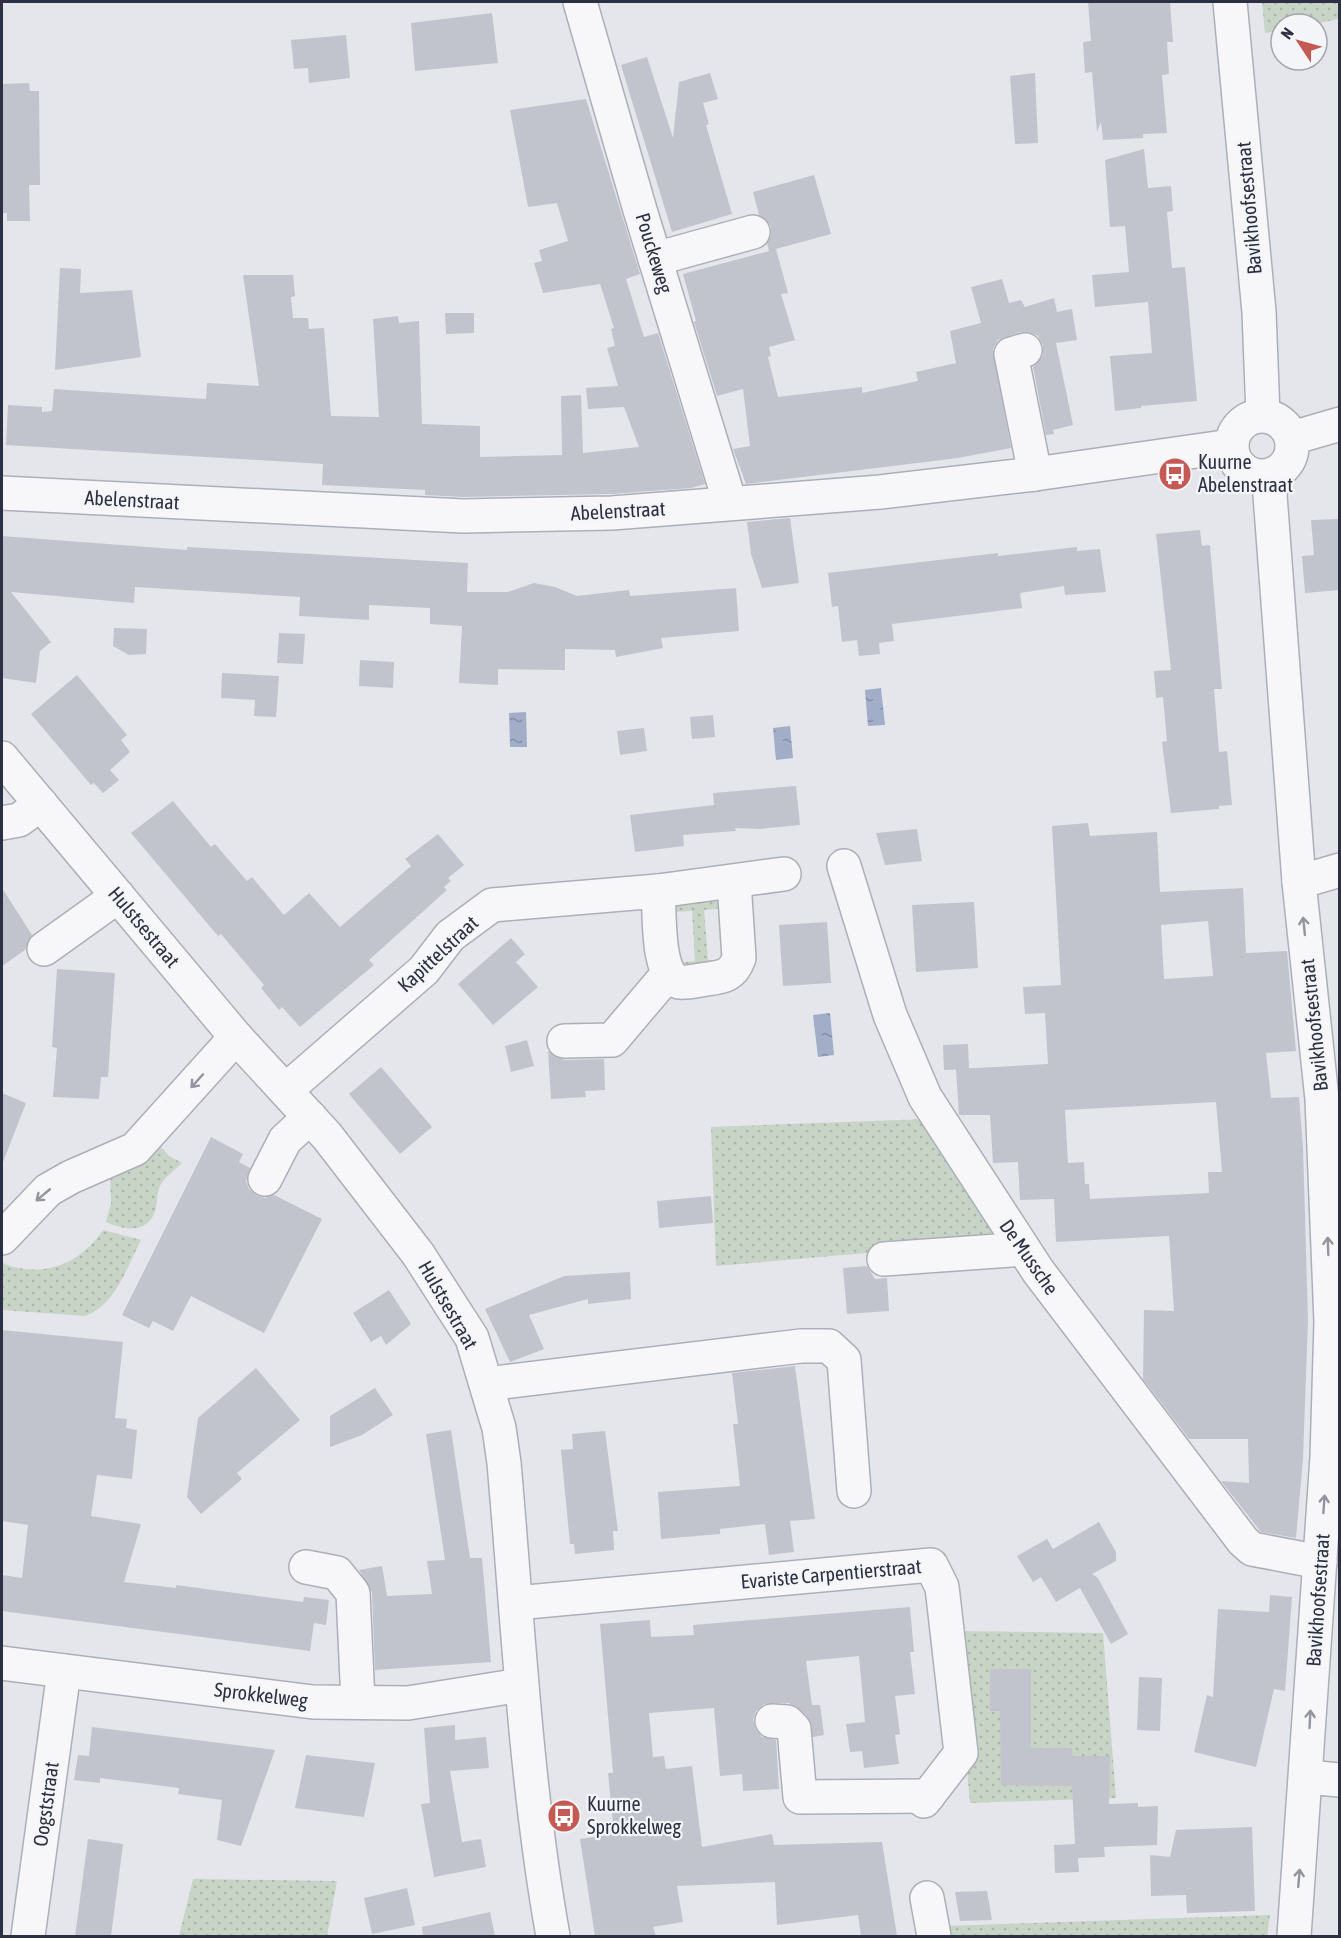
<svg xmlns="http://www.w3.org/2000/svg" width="1341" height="1938" viewBox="0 0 1341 1938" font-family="'Asap Condensed',sans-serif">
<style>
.green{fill:url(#green-dots)}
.water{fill:url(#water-ripples)}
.building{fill:#c2c4cd;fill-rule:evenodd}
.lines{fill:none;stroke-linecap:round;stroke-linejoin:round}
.minor-casing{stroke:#adafb8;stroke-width:36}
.minor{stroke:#f7f7f9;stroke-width:33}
.oneway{stroke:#92949e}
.labels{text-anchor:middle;stroke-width:4.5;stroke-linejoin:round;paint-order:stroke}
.street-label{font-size:20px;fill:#2d3042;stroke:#f4f5f8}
.poi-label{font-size:20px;fill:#2d3042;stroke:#f4f5f8;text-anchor:start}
</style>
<defs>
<pattern id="green-dots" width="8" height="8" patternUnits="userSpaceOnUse" patternTransform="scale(1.5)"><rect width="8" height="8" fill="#c7d4c6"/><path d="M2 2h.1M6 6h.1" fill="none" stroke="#abb6ab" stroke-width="1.8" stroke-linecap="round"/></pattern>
<pattern id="water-ripples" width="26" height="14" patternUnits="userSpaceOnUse" patternTransform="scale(1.5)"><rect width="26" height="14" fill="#a2adc8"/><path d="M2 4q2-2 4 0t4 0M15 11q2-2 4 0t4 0" fill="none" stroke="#848da4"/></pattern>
</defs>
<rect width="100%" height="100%" fill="#e4e6eb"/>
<g class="green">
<path d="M1262 2H1339V19L1314 24H1281V30L1265 33Z"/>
<path d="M717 898 724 908 704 910 708 960H727L682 973 676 963 695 961 692 911 672 912V908L678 900Z"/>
<path d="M927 1119 1007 1241 716 1266 711 1127Z"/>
<path d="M157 1143 169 1156 182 1163C175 1170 166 1176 161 1184 155 1193 159 1207 153 1216 143 1234 121 1229 106 1222L111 1203 110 1172Z"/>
<path d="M103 1230 141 1240C127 1267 115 1306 85 1316L2 1310V1263C41 1279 80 1265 103 1230Z"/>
<path d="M955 1631 1103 1633 1116 1798 970 1803Z"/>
<path d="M193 1879 337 1881 327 1936H179Z"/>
<path d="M1270 1915 1267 1936H948L946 1926Z"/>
</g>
<g class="water">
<path d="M881 688 885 725 868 726 865 690Z"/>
<path d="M526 712 527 747H510L509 713Z"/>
<path d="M790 726 793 758 776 760 773 728Z"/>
<path d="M830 1013 834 1055 818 1057 813 1015Z"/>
</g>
<g class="building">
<path d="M1088 2H1170L1173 42H1167L1169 74 1162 75 1167 133 1143 134V138L1103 140 1101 122 1097 132 1092 72 1085 73 1083 42 1091 41Z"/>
<path d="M492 13 498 63 415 71 411 23Z"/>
<path d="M346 35 350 78 309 83 308 68 294 69 291 40Z"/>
<path d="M647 57 673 138 679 82 710 73 718 99 703 103 709 124 706 125 732 214 672 232 621 65Z"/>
<path d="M1035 73 1038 143 1015 144 1010 76Z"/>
<path d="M29 83 30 91H39L40 185H29L30 221H7V213H3L2 183V84Z"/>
<path d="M586 99 640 274 626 279 644 337 658 333 705 484 691 488 611 494 463 497 425 495V490L322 485 323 464 6 445 8 405 42 407V412L52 411 54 389 206 399 207 383 259 386 243 275H293L295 296 291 297 293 318H308L309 329 324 328 331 416 379 417 373 319 398 316 399 323 419 321 422 424 480 426V457L562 455 561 396 581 395 583 453 639 447 624 407 588 409 586 388 618 386 607 348 615 346 611 329 614 328 600 284 543 293 534 263 542 261 539 250 568 241 557 203 528 207 510 110Z"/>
<path d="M1144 149 1148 188 1171 186 1173 211 1167 212 1172 268 1185 267 1197 401 1141 406V408L1115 411 1110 356 1152 353 1148 302 1095 307 1092 275 1129 272 1125 226 1110 227 1105 160Z"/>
<path d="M814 175 831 234 776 249 788 293 781 294 795 340 769 347 771 356 768 357 778 397 862 387V393L918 381 916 372 956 363 950 331 981 323 971 287 1002 279 1009 303 1021 300 1025 307 1054 298 1057 312 1072 309 1077 340 1056 343 1073 425 1053 430 1054 434 1046 435 1033 367 1043 355V345L1038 336 1029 332H1020L998 340 993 349 1011 448 958 458 746 484 733 449 750 446 743 389 717 396 694 322 696 321 683 274 769 251 767 243 771 236V226L759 215 753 192Z"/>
<path d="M60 268 81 269 80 293 132 290 141 357 55 370Z"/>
<path d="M445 313H474V333L446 334Z"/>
<path d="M790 518 799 583 762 588 751 554 747 522Z"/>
<path d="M1340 519V590L1305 593 1302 556 1314 555 1311 520Z"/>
<path d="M1200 530 1202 546 1210 545 1222 689H1214L1219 752 1227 751 1232 805 1219 806V809L1171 813 1162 742 1167 741 1163 697 1156 698 1154 671 1171 670 1156 534Z"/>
<path d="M2 536 187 550V547L468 563 467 592H508L534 583 555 587 577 596 629 590 630 596 736 588 739 631 661 638 663 648 616 657 615 650 565 649V670L498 669V685L459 683 462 626 430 624V608L369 605V620L299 616 300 597 135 587 134 603 11 592 51 642 40 651 36 683 2 678Z"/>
<path d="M1077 547V551L1100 549 1106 592 1065 595 1064 586 1020 593 1022 608 892 624 894 641 879 643 880 654 859 656 857 640 842 642 838 606 832 607 828 573 998 553V556Z"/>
<path d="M114 628 147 629 146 654 129 655 113 646Z"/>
<path d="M279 633 305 634 303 664 277 663Z"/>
<path d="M360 660 394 662 393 688 359 686Z"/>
<path d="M222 673 279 676 276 717 254 716 255 700 221 698Z"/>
<path d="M77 675 127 735 121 740 130 752 110 770 119 780 103 793 94 783 91 785 31 714Z"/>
<path d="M713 715 715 737 692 739 690 717Z"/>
<path d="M644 728 647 751 620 755 617 731Z"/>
<path d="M796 786 800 825 760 829 735 828 736 831 683 835 684 846 635 852 630 815 714 805 713 793Z"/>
<path d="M173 801 211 847 215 844 247 881 252 877 284 915 309 893 340 927 411 866 405 859 438 834 464 865 448 878 451 881 444 887 447 890 369 960 374 965 300 1027 282 1007 279 1010 261 988 264 985 221 934 218 936 131 833Z"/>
<path d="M1088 823 1090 836 1157 832 1160 892 1243 888 1246 953 1287 951 1296 1051 1266 1053 1271 1098 1299 1097 1303 1147 1308 1320 1303 1459 1296 1538 1261 1532 1221 1481 1249 1483 1248 1439H1189L1143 1379 1144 1310 1174 1311 1169 1236 1056 1242 1054 1199 1020 1200 1018 1162 993 1163 990 1115H959L956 1069 1048 1064 1045 1013 1025 1014 1023 987 1061 985 1052 826ZM1208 921 1213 976 1164 979 1161 925ZM1216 1102 1222 1172H1208L1209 1193 1090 1199 1089 1184H1085L1084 1162 1068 1163 1065 1110Z"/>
<path d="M917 829 922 861 885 865 876 833Z"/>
<path d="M2 888 32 935 25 950 2 966Z"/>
<path d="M974 902 978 968 916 972 912 905Z"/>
<path d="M827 922 831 983 783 986 779 925Z"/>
<path d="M511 938 525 954 516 962 538 987 493 1025 458 984Z"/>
<path d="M57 969 115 973 108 1077H101L99 1099 53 1097 57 1048 52 1047Z"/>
<path d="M527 1040 534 1066 511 1072 505 1046Z"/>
<path d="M968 1044 969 1069 944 1070 943 1045Z"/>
<path d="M548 1051 564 1060 604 1059 605 1090 585 1091 586 1097 551 1099Z"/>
<path d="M381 1067 432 1127 400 1154 349 1094Z"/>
<path d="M2 1093 26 1103 3 1162H2Z"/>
<path d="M211 1137 243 1154 239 1162 250 1168 246 1181 249 1189 256 1195 265 1198 274 1195 322 1219 264 1333 191 1296 173 1331 153 1321 149 1328 122 1315Z"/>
<path d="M711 1196 713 1223 659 1228 657 1201Z"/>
<path d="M867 1266 875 1279 887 1278 889 1311 847 1314 843 1268Z"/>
<path d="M630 1272 631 1299 588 1304V1299L529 1315 544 1349 510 1362 485 1309 564 1276Z"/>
<path d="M389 1290 411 1324 386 1345 381 1336 371 1342 353 1313Z"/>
<path d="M2 1330 123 1342 115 1418 127 1419 126 1428 137 1430 132 1479 97 1475 91 1516 141 1524 124 1582 176 1588V1585L303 1602 304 1597 329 1600 326 1625 314 1623 310 1651 2 1611V1575L22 1578 28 1525 2 1521Z"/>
<path d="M795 1366 815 1519 790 1521 794 1552 769 1555 765 1524 720 1529V1534L661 1539 658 1492 740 1486 733 1424H738L732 1373Z"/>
<path d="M256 1368 300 1420 237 1473 242 1479 201 1514 187 1497 198 1418Z"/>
<path d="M375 1388 393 1415 362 1435 330 1447V1416Z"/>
<path d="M451 1430 470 1558H482L491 1662 375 1670 372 1592 359 1570 382 1566 387 1596 432 1594 427 1561 445 1560 426 1434Z"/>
<path d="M605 1431 618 1531H613L614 1550 575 1554 574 1544H570L561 1450 573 1449 572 1434Z"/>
<path d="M1099 1522 1116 1552V1561L1092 1574 1098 1578 1128 1634 1111 1644 1080 1588 1056 1602 1041 1577 1033 1582 1017 1556 1047 1539 1053 1549Z"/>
<path d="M1270 1595 1292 1597 1285 1691 1274 1689 1256 1767 1194 1752 1207 1695 1213 1697 1218 1609 1269 1612Z"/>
<path d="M910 1607 914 1652H910L915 1694 895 1696 900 1734 895 1735 899 1764 864 1768 862 1751 850 1752 846 1724 865 1722 859 1656 806 1661 812 1705H820L824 1735 813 1737 807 1716 789 1703 764 1704 756 1711 753 1720 756 1730 762 1737 776 1740 779 1789 743 1791 742 1774 720 1776 714 1708 649 1713 653 1757 664 1756 666 1769 692 1766 702 1847 772 1834 774 1845 882 1842 897 1936H861L858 1915 777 1925 775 1882 677 1886 683 1922 653 1927 656 1936H595L580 1839 614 1834 608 1773H613L600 1624 650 1620 651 1637 694 1635 693 1625Z"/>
<path d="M990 1669H1031V1748H1072V1756H1110L1109 1804 1138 1803V1807L1158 1806 1157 1845 1104 1847 1105 1857 1078 1858 1079 1872 1055 1873 1054 1845 1075 1844 1072 1786 1001 1785 1000 1711H990Z"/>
<path d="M1139 1677 1162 1678 1160 1731 1137 1730Z"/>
<path d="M455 1725V1740L486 1737 489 1768 450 1771 462 1842 481 1839 486 1867 434 1877 421 1804 430 1803 424 1728Z"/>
<path d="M92 1727 275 1750 241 1846 217 1840 222 1800 178 1794 179 1788 100 1778V1783L74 1780 78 1755 89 1756Z"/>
<path d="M306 1755 375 1763 364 1817 295 1808Z"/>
<path d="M1252 1827 1255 1911 1187 1913 1186 1895 1151 1896 1150 1855 1170 1857 1176 1830Z"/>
<path d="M88 1839 123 1844 111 1936H75Z"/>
<path d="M407 1888 415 1925 372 1934 364 1898Z"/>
<path d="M987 1891 992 1920 960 1921 955 1892Z"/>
<path d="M490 1912 495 1936H423L422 1927Z"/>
</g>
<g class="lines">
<g class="minor-casing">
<g id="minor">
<path d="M580 2 640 210 730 503"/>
<path d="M1230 2 1259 312 1263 415"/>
<path d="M655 259 753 232"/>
<path d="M1025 350 1011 354 1035 474"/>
<circle cx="1262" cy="446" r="30"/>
<path d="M1292 438 1340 424"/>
<path d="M1273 474 1270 495 1299 882 1322 1099 1331 1322 1327 1457 1294 1936"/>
<path d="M2 493 463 516 612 513 880 492 1035 474 1231 446"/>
<path d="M2 758 236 1037 327 1136 418 1254 472 1338 499 1428 504 1463C518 1621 525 1780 553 1936"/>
<path d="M2 823 19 820 41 804"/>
<path d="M844 866 890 1015 925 1097 1038 1271 1243 1541 1252 1549 1320 1562"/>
<path d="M1299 882 1340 870"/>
<path d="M658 891C660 911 656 976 679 982 687 983 699 980 707 979 724 977 733 975 739 958L734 882"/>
<path d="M44 949 118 896"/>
<path d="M564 1041 612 1040 668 974"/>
<path d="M286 1090 424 970 450 936 492 905 658 891 784 874"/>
<path d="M265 1179 285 1140 310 1117"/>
<path d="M2 1238 48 1190 71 1177 135 1149 236 1037"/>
<path d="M884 1259 1011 1250 1020 1245"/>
<path d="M487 1384 801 1346H829L844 1360 854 1491"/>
<path d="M306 1567 337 1573 353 1593 358 1702"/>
<path d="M516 1603 931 1565 942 1587 961 1753 924 1801"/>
<path d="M2 1663 313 1702 408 1703 521 1685"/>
<path d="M772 1721 787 1722 794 1729 800 1797 928 1796"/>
<path d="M1307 1777 1340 1780"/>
<path d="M927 1898 934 1936"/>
<path d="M28 1936 64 1671"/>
</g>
</g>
<use href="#minor" class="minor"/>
</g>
<defs><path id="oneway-shaft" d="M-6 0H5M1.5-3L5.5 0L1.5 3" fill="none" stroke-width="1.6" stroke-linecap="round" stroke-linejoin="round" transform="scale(1.5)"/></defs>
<g class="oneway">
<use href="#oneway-shaft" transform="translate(1304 926) rotate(-96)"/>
<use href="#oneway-shaft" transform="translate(197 1081) rotate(132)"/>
<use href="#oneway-shaft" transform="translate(43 1195) rotate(140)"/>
<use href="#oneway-shaft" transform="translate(1328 1246) rotate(-92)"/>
<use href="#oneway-shaft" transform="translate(1324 1504) rotate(-86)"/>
<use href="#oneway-shaft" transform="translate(1310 1719) rotate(-87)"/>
<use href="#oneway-shaft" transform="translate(1299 1878) rotate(-85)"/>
</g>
<defs>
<g id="bus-disc" transform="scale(1.725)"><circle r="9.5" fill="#c55a54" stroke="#f4f5f8"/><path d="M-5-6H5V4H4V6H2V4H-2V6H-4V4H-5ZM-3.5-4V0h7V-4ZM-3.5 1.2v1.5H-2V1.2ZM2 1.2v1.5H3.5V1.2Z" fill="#fff"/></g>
</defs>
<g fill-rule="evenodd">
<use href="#bus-disc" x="1175" y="474"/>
<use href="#bus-disc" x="564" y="1816"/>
</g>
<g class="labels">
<g class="street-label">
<text transform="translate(1249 208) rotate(-95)" y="7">Bavikhoofsestraat</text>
<text transform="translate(654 253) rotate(73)" y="7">Pouckeweg</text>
<text transform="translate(132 500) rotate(3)" y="7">Abelenstraat</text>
<text transform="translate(618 511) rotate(-3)" y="7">Abelenstraat</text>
<text transform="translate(144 927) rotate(50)" y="7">Hulstsestraat</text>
<text transform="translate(438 954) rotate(-43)" y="7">Kapittelstraat</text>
<text transform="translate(1314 1025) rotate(-96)" y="7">Bavikhoofsestraat</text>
<text transform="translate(1029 1257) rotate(55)" y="7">De Mussche</text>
<text transform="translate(448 1305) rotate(60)" y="7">Hulstsestraat</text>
<text transform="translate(831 1574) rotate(-5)" y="7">Evariste Carpentierstraat</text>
<text transform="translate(1318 1600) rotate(-86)" y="7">Bavikhoofsestraat</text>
<text transform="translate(261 1695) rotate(7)" y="7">Sprokkelweg</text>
<text transform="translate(46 1804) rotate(-82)" y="7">Oogststraat</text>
</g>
<g class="poi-label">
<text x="1198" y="469">Kuurne<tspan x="1198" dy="23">Abelenstraat</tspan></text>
<text x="587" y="1811">Kuurne<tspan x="587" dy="23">Sprokkelweg</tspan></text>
</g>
</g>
<rect width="1341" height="1938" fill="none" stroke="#2d3042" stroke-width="6"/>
<g transform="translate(1299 42) rotate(306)"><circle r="28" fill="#f4f5f8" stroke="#a4a6af" stroke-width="1.5"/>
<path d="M0-4.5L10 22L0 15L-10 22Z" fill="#c55a54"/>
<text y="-9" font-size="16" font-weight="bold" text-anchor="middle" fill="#2d3042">N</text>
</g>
</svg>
